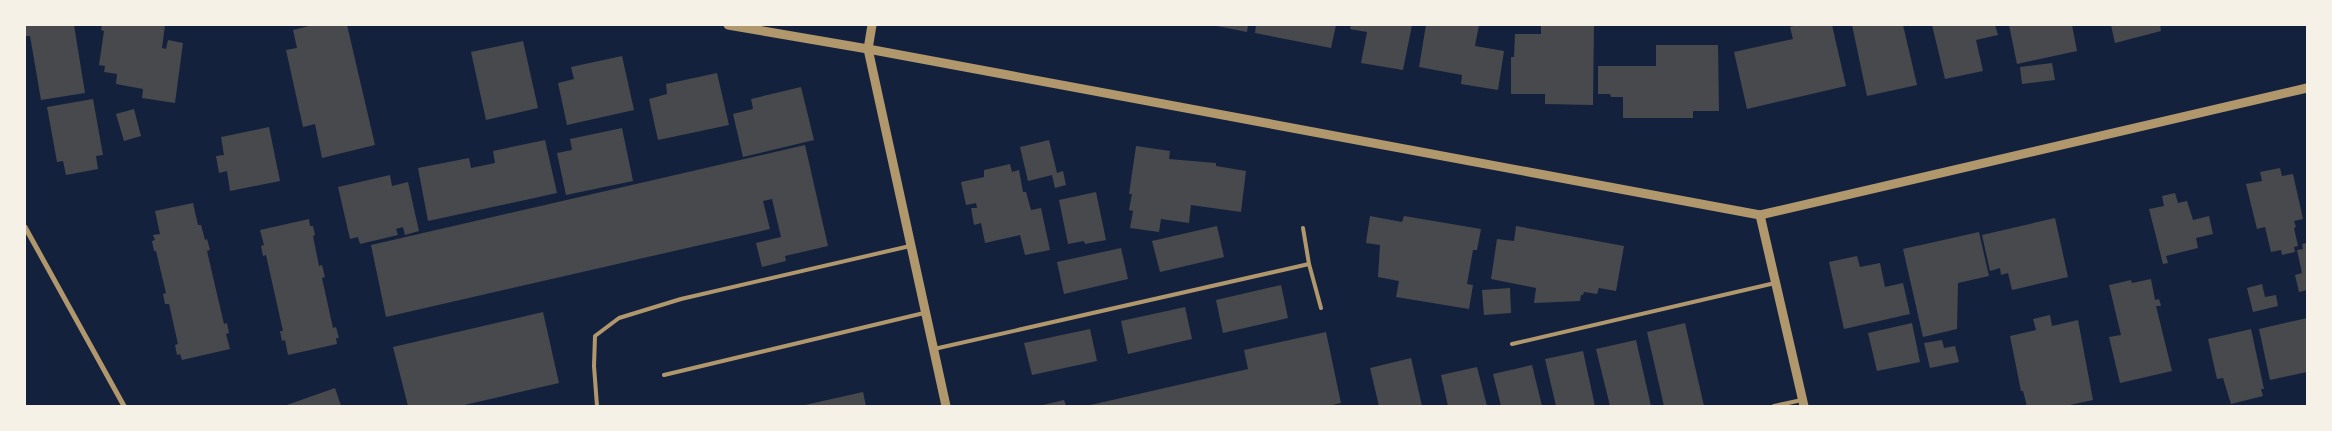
<svg xmlns="http://www.w3.org/2000/svg" width="2332" height="431" viewBox="0 0 2332 431" font-family="Arial,sans-serif">
<style>
.building{fill:#48494c}
.lines{fill:none;stroke-linecap:round;stroke-linejoin:round}
.service{stroke:#b1986c;stroke-width:4}
.minor{stroke:#b1986c;stroke-width:5}
.tertiary{stroke:#b1986c;stroke-width:9}
</style>
<rect width="100%" height="100%" fill="#14213d"/>
<g class="building">
<path d="M25 25H74L85 93 41 100 30 36H25Z"/>
<path d="M102 25H165L162 48 166 49 168 40 183 43 175 103 142 98 143 89 116 84 117 74 104 72 105 66 99 65 104 31 101 30Z"/>
<path d="M313 25H347L375 145 322 158 315 124 303 127 286 50 297 48 293 30Z"/>
<path d="M1212 25H1248L1247 32Z"/>
<path d="M1256 25H1336L1331 48 1255 33Z"/>
<path d="M1351 25H1412L1403 70 1361 63 1367 32 1350 29Z"/>
<path d="M1426 25H1479L1475 46 1504 51 1498 90 1461 84 1462 75 1419 67Z"/>
<path d="M1541 25H1594L1593 105 1545 104V94H1511V57H1514L1515 34H1541Z"/>
<path d="M1797 25H1832L1846 86 1747 109 1734 52 1793 39 1790 27Z"/>
<path d="M1852 25H1903L1917 85 1867 96Z"/>
<path d="M1932 25H1995L1998 35 1976 40 1983 71 1945 79Z"/>
<path d="M2009 25H2072L2077 51 2017 64Z"/>
<path d="M2111 25H2160L2161 31 2115 43Z"/>
<path d="M523 41 538 108 486 120 471 52Z"/>
<path d="M1656 45H1718L1719 111H1693V118H1623V97H1611L1610 94H1598V66H1656Z"/>
<path d="M622 56 634 110 567 125 558 83 574 79 571 67Z"/>
<path d="M2052 63 2055 80 2022 84 2020 67Z"/>
<path d="M717 73 729 125 658 140 649 99 667 94 666 84Z"/>
<path d="M801 87 814 140 743 157 733 114 753 109 751 99Z"/>
<path d="M93 99 103 155 96 156 98 169 66 175 63 161 57 162 47 107Z"/>
<path d="M134 109 141 136 124 141 116 114Z"/>
<path d="M269 127 280 181 230 191 227 171 219 173 216 156 224 155 221 137Z"/>
<path d="M622 128 633 181 566 195 557 153 572 150 570 139Z"/>
<path d="M545 140 557 193 428 221 418 168 469 158 471 168 495 163 493 151Z"/>
<path d="M1049 140 1057 173 1063 171 1066 185 1055 188 1052 175 1028 181 1020 147Z"/>
<path d="M805 145 828 246 785 256 786 261 762 267 756 243 781 237 772 199 763 201 770 229 386 317 371 245Z"/>
<path d="M1136 146 1170 151 1169 159 1216 163V166L1246 171 1241 212 1191 205 1189 223 1161 219 1159 232 1130 228 1133 211 1129 210 1132 194H1129Z"/>
<path d="M1010 164 1012 172 1019 170 1023 192H1026L1031 210 1041 208 1050 250 1025 255 1020 235 985 243 981 223 974 225 971 208H977L976 203 966 205 961 182 984 177V170Z"/>
<path d="M2280 168 2282 176 2293 174 2303 219 2294 221 2296 227 2294 228 2298 246 2294 247 2295 252 2282 255 2281 250 2271 252 2265 227 2257 229 2246 184 2262 181 2260 172Z"/>
<path d="M390 175 392 186 408 182 419 231 405 235 403 227 396 229 398 235 360 244 358 237 350 239 338 187Z"/>
<path d="M1096 192 1106 240 1085 244 1084 241 1068 244 1059 200Z"/>
<path d="M2175 193 2178 203 2187 201 2193 220 2209 216 2213 234 2196 238 2198 248 2166 256 2168 263 2163 264 2149 209 2164 206 2162 196Z"/>
<path d="M193 203 198 225H201L205 240 207 239 210 250 207 251 224 324 227 323 229 333 226 334 230 349 182 360 180 354 177 355 175 345 178 344 169 304H165L163 294 166 293 156 251H154L152 241 155 240 153 235 160 234 155 211Z"/>
<path d="M1370 216 1402 222 1404 216 1481 229 1477 250H1473L1467 284 1473 285 1469 309 1396 297 1399 281 1378 277 1380 245 1366 243Z"/>
<path d="M2055 218 2068 277 2012 290 2008 273 2001 275 2000 268 1990 271 1982 235Z"/>
<path d="M309 219 310 226H313L315 235 313 236 319 266 322 265 325 277 322 278 333 328 336 327 339 338H336L337 344 288 355 285 340 282 341 280 331H283L266 255 263 256 261 246 264 245 260 230Z"/>
<path d="M1217 226 1224 257 1160 272 1152 241Z"/>
<path d="M1516 226 1624 246 1616 291 1599 288 1597 294 1584 292 1583 295H1581L1580 301 1534 303 1536 288 1491 279 1497 239 1514 241Z"/>
<path d="M1979 232 1989 276 1958 283 1957 329 1923 337 1903 249Z"/>
<path d="M2307 243V290L2299 292 2295 275 2302 273 2297 250 2303 249 2302 244Z"/>
<path d="M1121 248 1128 279 1064 294 1057 262Z"/>
<path d="M1857 256 1860 267 1880 263 1885 287 1903 283 1910 314 1844 329 1829 262Z"/>
<path d="M2151 279 2155 300 2159 299 2161 306H2156L2172 371 2120 383 2109 337 2121 335 2109 285 2131 280 2132 283Z"/>
<path d="M2262 284 2265 297 2276 295 2278 306 2253 312 2247 288Z"/>
<path d="M1281 285 1288 318 1223 333 1216 300Z"/>
<path d="M1510 288 1511 313 1484 315 1482 290Z"/>
<path d="M1185 307 1192 339 1128 354 1121 321Z"/>
<path d="M543 312 559 383 460 406H408L393 347Z"/>
<path d="M2050 315 2052 326 2078 320 2093 400 2065 406H2027L2023 391H2021L2010 336 2036 330 2033 319Z"/>
<path d="M2307 318V372L2270 380 2259 329Z"/>
<path d="M1685 323 1704 406H1664L1647 332Z"/>
<path d="M1912 323 1920 362 1877 371 1868 333Z"/>
<path d="M1090 329 1097 361 1032 375 1024 343Z"/>
<path d="M2251 329 2264 389H2261L2263 396 2231 404 2223 378 2217 379 2208 339Z"/>
<path d="M1326 332 1341 403 1328 406H1086L1248 369 1244 350Z"/>
<path d="M1636 340 1651 406H1610L1596 349Z"/>
<path d="M1942 340 1944 348 1955 346 1959 362 1930 368 1924 343Z"/>
<path d="M1583 351 1595 406H1556L1545 359Z"/>
<path d="M1411 358 1422 406H1379L1370 368Z"/>
<path d="M1532 365 1542 406H1501L1493 374Z"/>
<path d="M1477 367 1487 406H1448L1441 375Z"/>
<path d="M335 388 341 406H284Z"/>
<path d="M863 392 866 406H805V405Z"/>
<path d="M1064 400 1066 406H1043V405Z"/>
</g>
<g class="lines">
<g class="service">
<path d="M1303 228 1309 264 1321 308"/>
<path d="M1512 344 1775 283"/>
<path d="M934 349 1309 264"/>
<path d="M664 375 924 313"/>
<path d="M597 406 594 366 595 336 619 318 681 299 910 246"/>
<path d="M1774 406 1802 400"/>
</g>
<path class="minor" d="M25 227 124 406"/>
<g class="tertiary">
<path d="M728 25 868 49 1760 215 2307 88"/>
<path d="M872 25 868 49 946 406"/>
<path d="M1760 215 1804 406"/>
</g>
</g>
<rect width="2332" height="431" fill="none" stroke="#f6f1e7" stroke-width="52"/>
</svg>
